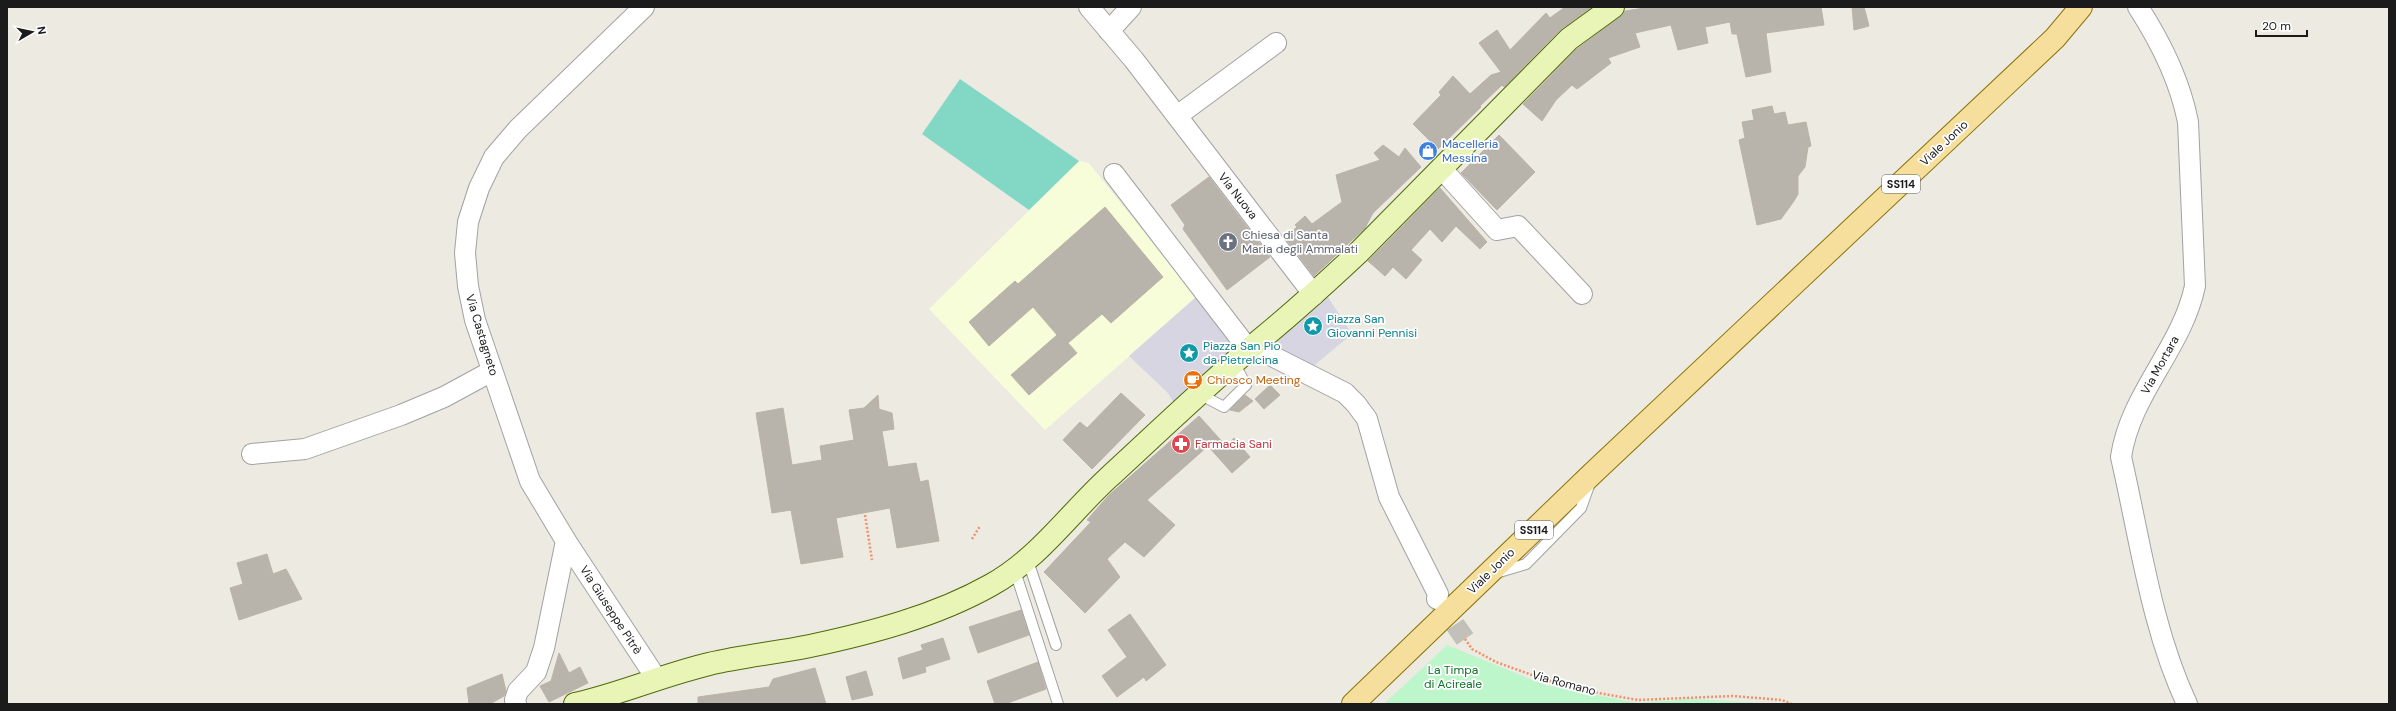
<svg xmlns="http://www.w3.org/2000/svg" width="2396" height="711" viewBox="0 0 2396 711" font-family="'DM Sans',sans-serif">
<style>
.education{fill:#f7fdd9}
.park{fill:#bef6cc}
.pitch{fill:#82d8c5}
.plaza{fill:#d7d5e2}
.building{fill:#b8b3ab;stroke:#bdb3a4}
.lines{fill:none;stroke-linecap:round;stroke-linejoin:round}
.street-tunnel{stroke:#c2c1b9;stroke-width:20;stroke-dasharray:20 10;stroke-linecap:butt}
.lane-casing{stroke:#a2a2a2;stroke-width:12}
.street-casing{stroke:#a2a2a2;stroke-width:22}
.secondary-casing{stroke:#506a0a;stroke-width:24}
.primary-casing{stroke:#8a7508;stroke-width:24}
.path{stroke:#f2906c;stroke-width:2.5;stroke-dasharray:2 2;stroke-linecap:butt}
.lane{stroke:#fff;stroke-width:10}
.street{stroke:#fff;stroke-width:20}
.secondary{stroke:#e8f5b6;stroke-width:22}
.primary{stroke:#f6de9c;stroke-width:22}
.labels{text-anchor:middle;stroke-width:3.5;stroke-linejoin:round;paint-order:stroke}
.shield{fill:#fff;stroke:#5f5f5f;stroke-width:1}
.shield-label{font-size:11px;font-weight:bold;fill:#1b1b1b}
.street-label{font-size:12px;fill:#1b1b1b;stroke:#fff}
.shop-label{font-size:12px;fill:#366cbe;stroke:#fff;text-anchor:start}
.worship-label{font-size:12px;fill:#5b616d;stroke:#fff;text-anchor:start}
.culture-label{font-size:12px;fill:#0d838f;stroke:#fff;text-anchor:start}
.food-label{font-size:12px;fill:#c56008;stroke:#fff;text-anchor:start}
.health-label{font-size:12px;fill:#be3a42;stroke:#fff;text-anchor:start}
.park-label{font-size:12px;fill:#107228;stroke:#fff}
</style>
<rect width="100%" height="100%" fill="#eceae1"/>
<path class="education" d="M1079 161 1089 163 1196 298 1045 430 929 309Z"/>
<path class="park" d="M1447 645 1545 685 1637 703 1693 699 1776 704H1384Z"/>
<path class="pitch" d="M960 79 1079 161 1029 210 922 134Z"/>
<g class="plaza">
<path d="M1204 290 1249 350 1180 412 1167 392 1129 356Z"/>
<path d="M1326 294 1352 334 1311 368 1269 349 1288 318Z"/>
</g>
<g class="building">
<path d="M1565 7H1592L1560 30 1504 87 1502 85 1480 106 1481 107 1438 149 1413 124 1441 95 1439 92 1453 76 1470 94 1491 75 1501 72 1479 43 1497 30 1510 50 1546 13 1550 18Z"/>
<path d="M1651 7H1821L1824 25 1766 33 1771 72 1746 77 1737 34H1732L1730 22 1705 27 1708 43 1678 50 1671 25 1635 33 1640 47 1608 58 1611 63 1577 89 1572 85 1556 100 1542 121 1523 104 1577 49 1620 17 1625 11Z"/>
<path d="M1852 7H1864L1869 26 1854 30Z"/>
<path d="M1772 106 1774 114 1785 112 1788 125 1806 122 1811 146 1808 147 1805 167 1798 176V194L1794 201 1781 219 1757 225 1739 140 1745 138 1742 122 1754 120 1752 110Z"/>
<path d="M1499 135 1535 172 1497 210 1461 173Z"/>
<path d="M1383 145 1399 157 1405 148 1421 167 1373 213 1365 228 1314 276 1285 238 1297 227 1295 225 1305 216 1312 224 1342 202 1336 175 1380 160 1374 153Z"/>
<path d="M1209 177 1270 257 1227 290 1183 229 1185 225 1171 205Z"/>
<path d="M1440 188 1487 242 1480 249 1456 226 1442 242 1430 229 1411 250 1422 260 1406 279 1393 267 1385 276 1368 261Z"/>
<path d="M1105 207 1163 277 1111 323 1102 314 1068 343 1077 353 1029 395 1011 375 1057 335 1033 307 989 346 969 322 1015 281 1018 284Z"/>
<path d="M1270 385 1280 395 1264 409 1255 399Z"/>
<path d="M1121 393 1145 415 1092 469 1063 440 1080 422 1087 428Z"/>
<path d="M878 395 879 409 892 413 894 429 882 431 888 467 916 463 920 482 928 480 939 541 897 548 890 508 836 518 843 557 801 564 791 510 772 513 756 413 783 408 792 465 822 460 820 446 854 440 849 410 864 408Z"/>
<path d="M1245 395 1253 401 1239 412 1230 410Z"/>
<path d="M1199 416 1226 446 1234 438 1250 457 1232 473 1208 446 1147 500 1175 525 1144 557 1125 542 1107 559 1120 577 1085 613 1044 572 1091 522 1087 520 1109 495Z"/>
<path d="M267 554 273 574 286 569 302 599 239 620 230 588 243 584 237 563Z"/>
<path d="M1021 610 1029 635 978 653 969 627Z"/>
<path d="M1130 614 1166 665 1146 681 1144 677 1117 697 1102 676 1127 657 1108 630Z"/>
<path d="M943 638 950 659 925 667 926 672 903 679 898 658 923 650 921 645Z"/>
<path d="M559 653 569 673 580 667 588 683 549 702 540 686 551 681Z"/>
<path d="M1038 662 1046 689 1005 704H995L987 681Z"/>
<path d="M815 668 826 704H698V697L769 687 773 679Z"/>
<path d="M866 671 873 695 852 700 846 677Z"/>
<path d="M502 674 506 691 504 696 490 704H469L467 688Z"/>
</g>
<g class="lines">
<path class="street-tunnel" d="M1438 600 1465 639"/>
<g class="lane-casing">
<g id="lane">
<path d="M1199 394 1224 407 1246 385 1234 363"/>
<path d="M1027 558 1056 645"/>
<path d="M1014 568 1058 704"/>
<path d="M1496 573 1526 564 1581 508 1590 483"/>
</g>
</g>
<g class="street-casing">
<g id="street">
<path d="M644 7 518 129 494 157 479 188 468 222 465 253 468 286 475 320 530 481 566 541 656 678"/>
<path d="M1089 7 1134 60 1314 295"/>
<path d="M2138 7C2160 41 2180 81 2188 122L2195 286C2182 348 2130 394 2121 457 2140 539 2151 627 2187 704"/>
<path d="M1109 31 1131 7"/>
<path d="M1177 116 1276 43"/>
<path d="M1441 168 1497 230 1518 226 1582 294"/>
<path d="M1114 174 1249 350"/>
<path d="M1255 345 1266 353 1345 393 1356 404 1367 419 1389 497 1438 594 1437 599"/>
<path d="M252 454 305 449 401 415 444 397 492 371"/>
<path d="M516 704 515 700 518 691 536 672 544 648 566 541"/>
</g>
</g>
<g class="secondary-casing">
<path id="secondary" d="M575 704C620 694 663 675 709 664 742 656 776 653 810 646 871 633 936 616 991 585 1038 559 1069 514 1108 478 1158 432 1208 384 1260 340 1294 312 1326 283 1358 253L1569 39 1613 7"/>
</g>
<g class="primary-casing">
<path id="primary" d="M1353 704 1593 473 2055 38 2081 7"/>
</g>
<g class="path">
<path d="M865 515 872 560"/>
<path d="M972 539 980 526"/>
<path d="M1465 639 1472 649 1496 662 1546 680 1593 692 1638 700 1733 696 1782 700 1792 704"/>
</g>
<use href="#lane" class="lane"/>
<use href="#street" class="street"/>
<use href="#secondary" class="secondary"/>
<use href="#primary" class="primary"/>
</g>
<defs>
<g id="shop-disc" transform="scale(1)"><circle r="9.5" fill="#3f7fe0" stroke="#fff"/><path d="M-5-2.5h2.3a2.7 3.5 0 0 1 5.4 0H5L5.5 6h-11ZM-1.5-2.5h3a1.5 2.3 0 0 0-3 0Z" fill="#fff"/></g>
<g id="church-disc" transform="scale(1)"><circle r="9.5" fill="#6b7280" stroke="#fff"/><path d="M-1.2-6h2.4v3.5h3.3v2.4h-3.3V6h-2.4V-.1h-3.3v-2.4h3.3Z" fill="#fff"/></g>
<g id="sight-disc" transform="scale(1)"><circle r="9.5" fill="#0f9aa8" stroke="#fff"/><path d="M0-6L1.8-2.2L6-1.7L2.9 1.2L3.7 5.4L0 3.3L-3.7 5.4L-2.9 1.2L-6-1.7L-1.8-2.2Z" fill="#fff"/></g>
<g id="cafe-disc" transform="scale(1)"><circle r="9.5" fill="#e8710a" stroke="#fff"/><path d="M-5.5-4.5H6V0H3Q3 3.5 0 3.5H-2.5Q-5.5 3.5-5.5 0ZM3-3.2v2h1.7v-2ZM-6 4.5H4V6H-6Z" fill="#fff"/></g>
<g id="pharmacy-disc" transform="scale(1)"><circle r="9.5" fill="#e0444e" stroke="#fff"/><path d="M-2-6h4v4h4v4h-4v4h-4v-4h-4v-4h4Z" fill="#fff"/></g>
</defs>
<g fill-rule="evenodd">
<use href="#shop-disc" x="1428" y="151"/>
<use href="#church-disc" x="1228" y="242"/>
<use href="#sight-disc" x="1313" y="326"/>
<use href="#sight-disc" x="1189" y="353"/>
<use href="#cafe-disc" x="1193" y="380"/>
<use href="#pharmacy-disc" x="1181" y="444"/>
</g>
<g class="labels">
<g class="shield">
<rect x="1882" y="175" width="38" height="18" rx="3"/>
<rect x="1515" y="521" width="38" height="18" rx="3"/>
</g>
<g class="shield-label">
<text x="1901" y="188">SS114</text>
<text x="1534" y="534">SS114</text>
</g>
<g class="street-label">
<text transform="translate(1944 143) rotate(-43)" y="4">Viale Jonio</text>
<text transform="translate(1238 196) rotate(52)" y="4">Via Nuova</text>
<text transform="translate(482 335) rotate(73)" y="4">Via Castagneto</text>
<text transform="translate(2160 365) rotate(-61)" y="4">Via Mortara</text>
<text transform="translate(1491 571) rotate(-44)" y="4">Viale Jonio</text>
<text transform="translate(611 610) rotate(57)" y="4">Via Giuseppe Pitrè</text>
<text transform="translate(1564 683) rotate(15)" y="4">Via Romano</text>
</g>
<g class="shop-label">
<text x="1442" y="148">Macelleria<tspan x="1442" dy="14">Messina</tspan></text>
</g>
<g class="worship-label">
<text x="1242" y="239">Chiesa di Santa<tspan x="1242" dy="14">Maria degli Ammalati</tspan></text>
</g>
<g class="culture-label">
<text x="1327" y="323">Piazza San<tspan x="1327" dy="14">Giovanni Pennisi</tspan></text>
<text x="1203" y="350">Piazza San Pio<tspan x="1203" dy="14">da Pietrelcina</tspan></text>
</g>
<g class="food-label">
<text x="1207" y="384">Chiosco Meeting</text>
</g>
<g class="health-label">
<text x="1195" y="448">Farmacia Sani</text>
</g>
<g class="park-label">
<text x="1453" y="674">La Timpa<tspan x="1453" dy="14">di Acireale</tspan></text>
</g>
</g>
<rect width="2396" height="711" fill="none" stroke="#1b1b1b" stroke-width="16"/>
<g transform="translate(32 32) rotate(81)" stroke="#ffffff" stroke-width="3" paint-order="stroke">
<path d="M0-3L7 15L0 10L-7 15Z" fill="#1b1b1b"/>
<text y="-6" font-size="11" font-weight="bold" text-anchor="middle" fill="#1b1b1b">N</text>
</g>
<path d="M2256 30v6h51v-6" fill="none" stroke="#1b1b1b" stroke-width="2"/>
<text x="2262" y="30" font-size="12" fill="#1b1b1b" stroke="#ffffff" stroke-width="3" paint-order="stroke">20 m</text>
</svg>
